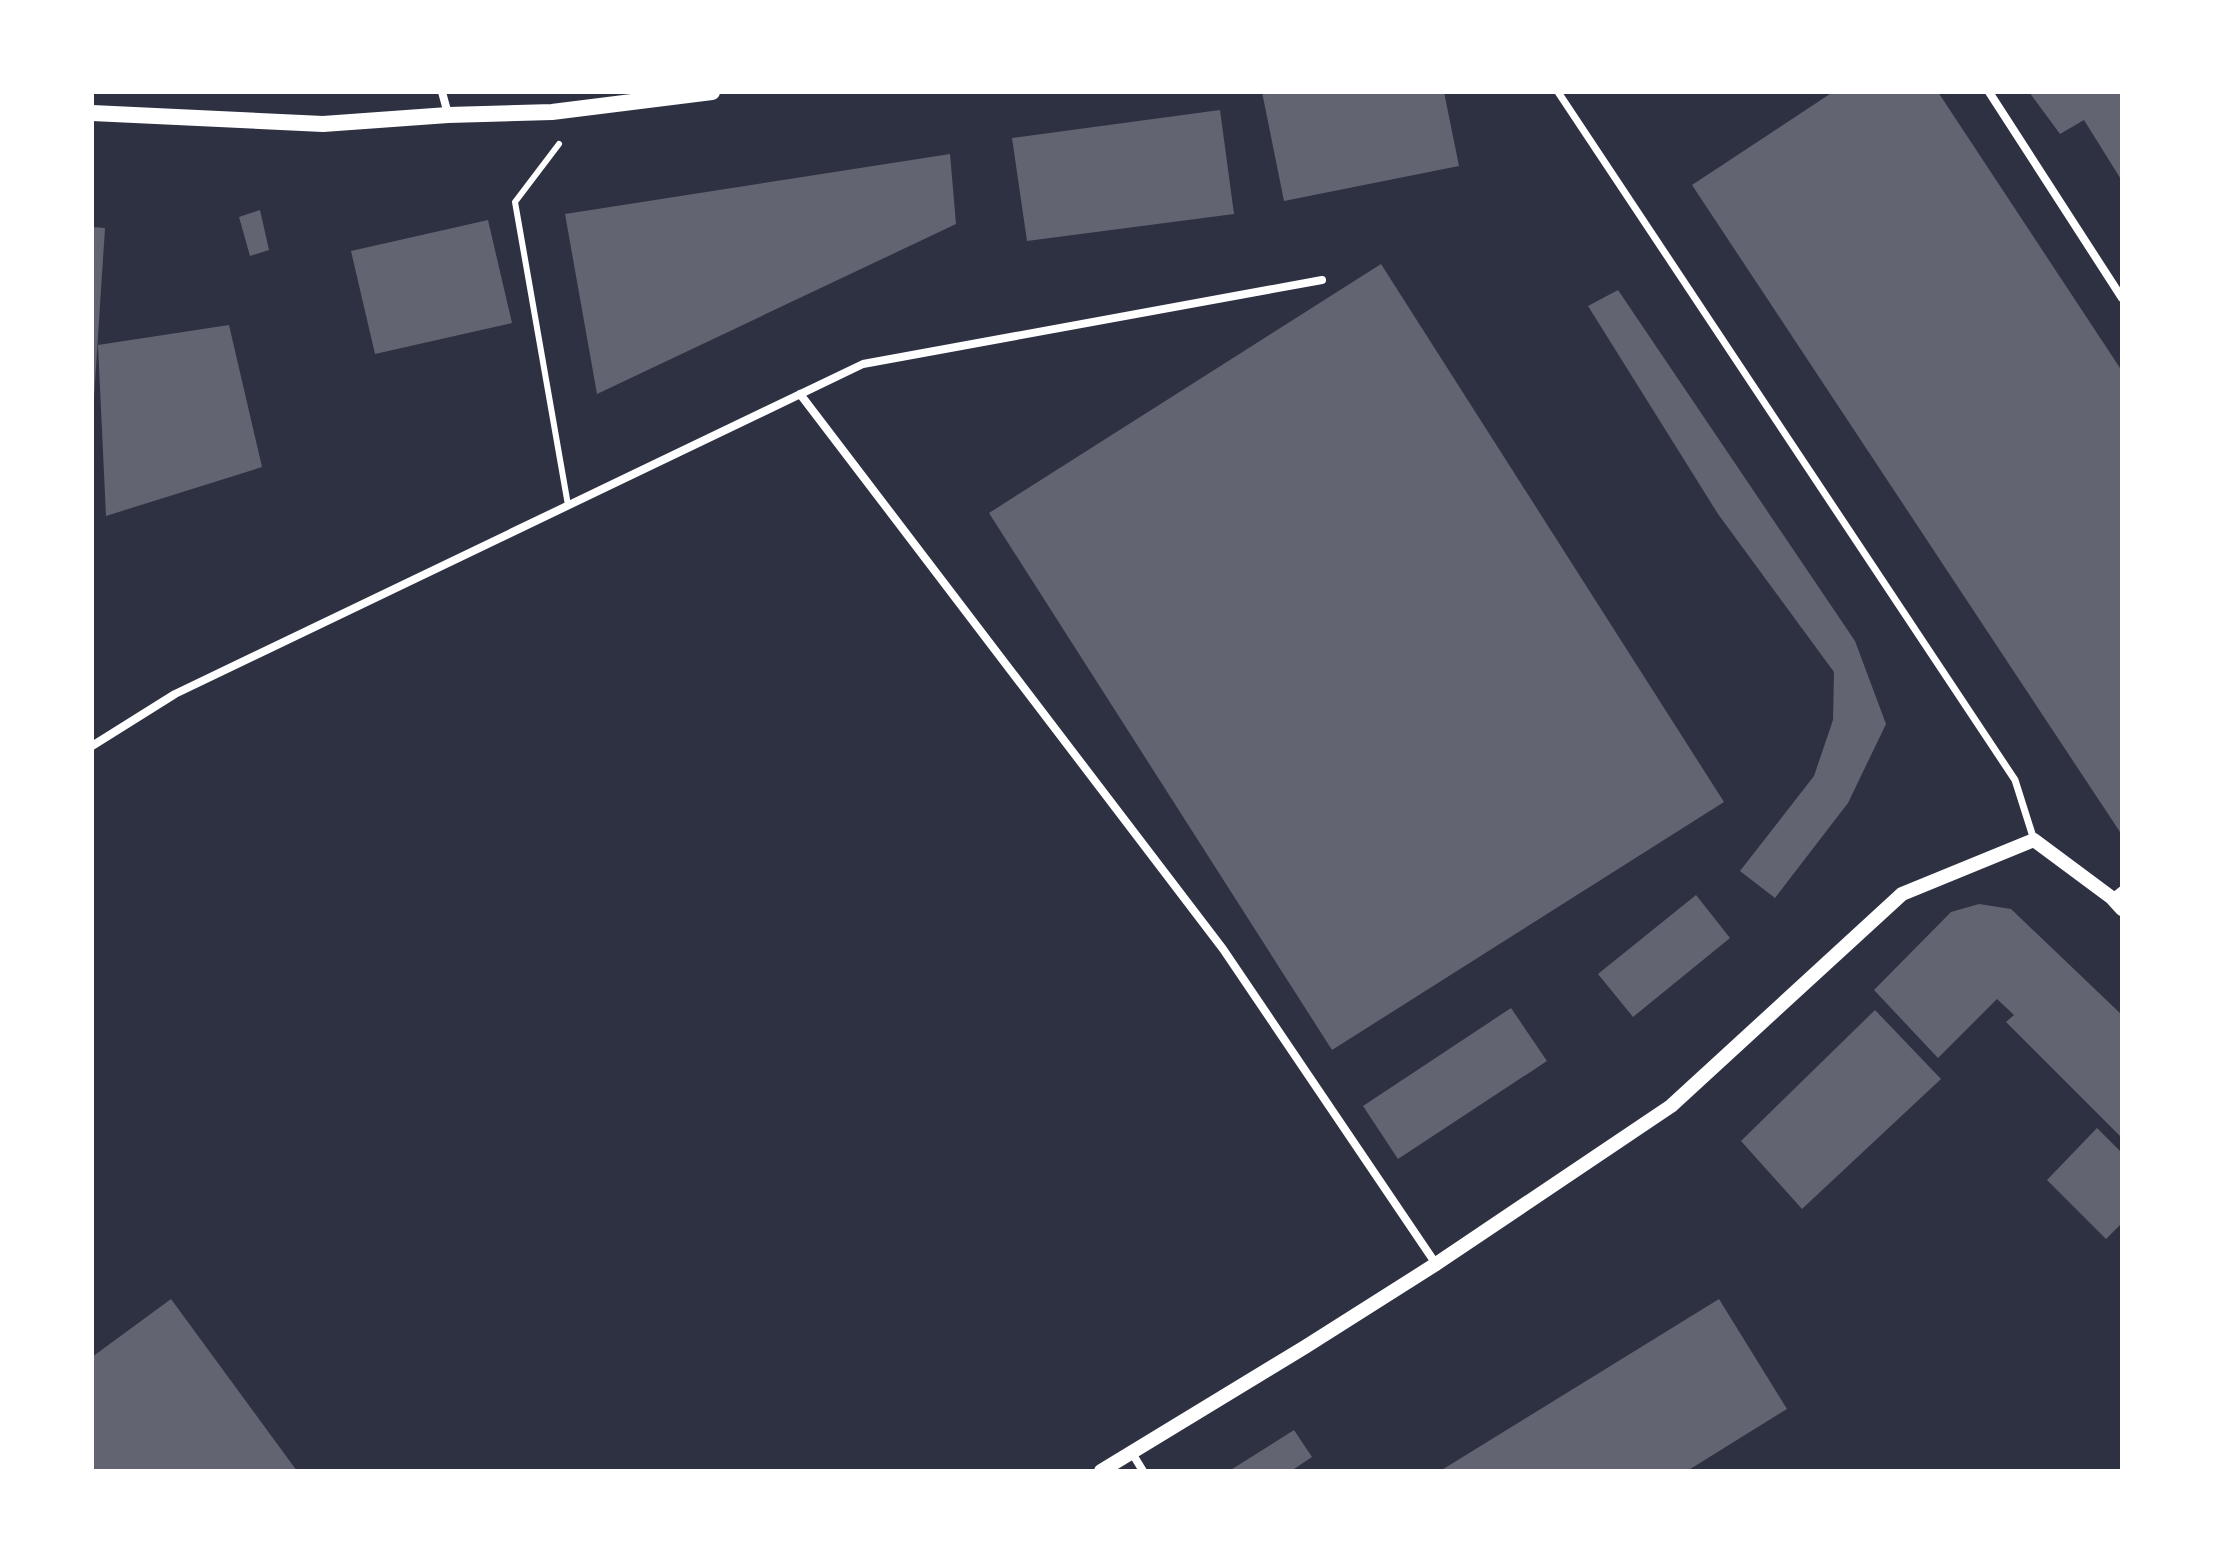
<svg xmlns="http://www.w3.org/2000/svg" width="2214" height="1563" viewBox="0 0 2214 1563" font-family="'Fira Sans Condensed',sans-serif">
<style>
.building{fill:#626471}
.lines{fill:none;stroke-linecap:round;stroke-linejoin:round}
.service{stroke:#fff;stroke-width:6}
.pedestrian{stroke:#fff;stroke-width:7}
.minor{stroke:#fff;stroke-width:8}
.tertiary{stroke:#fff;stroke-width:14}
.secondary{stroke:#fff;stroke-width:16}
</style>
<rect width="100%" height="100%" fill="#2d3142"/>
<g class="building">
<path d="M1262 92H1444L1459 166 1284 201Z"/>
<path d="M1833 92H1938L2122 371V835L1692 185Z"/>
<path d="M2029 92H2122V181L2084 120 2060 134Z"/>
<path d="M1220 110 1234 214 1027 241 1012 138Z"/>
<path d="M950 154 956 224 597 394 565 214Z"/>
<path d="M260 210 269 250 250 256 239 217Z"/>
<path d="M488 220 512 323 375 354 351 251Z"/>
<path d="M92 227 105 228 94 398H92Z"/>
<path d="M1381 264 1724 802 1332 1050 989 513Z"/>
<path d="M1618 290 1855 641 1886 724 1848 803 1775 898 1740 871 1814 776 1833 720 1834 672 1718 514 1588 306Z"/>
<path d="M229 325 262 467 106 516 98 345Z"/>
<path d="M1696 895 1730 938 1633 1017 1598 974Z"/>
<path d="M1979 904 2011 909 2122 1015V1138L2006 1022 2014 1015 1997 999 1938 1058 1874 990 1951 912Z"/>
<path d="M1511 1008 1547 1061 1398 1159 1363 1106Z"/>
<path d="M1875 1010 1941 1079 1802 1209 1741 1141Z"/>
<path d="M2097 1128 2122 1153V1223L2106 1239 2047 1180Z"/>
<path d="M171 1299 297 1471H92V1357Z"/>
<path d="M1719 1299 1787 1409 1687 1471H1440Z"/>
<path d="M1294 1430 1312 1457 1291 1471H1229Z"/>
</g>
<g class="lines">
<path class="service" d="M559 144 515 202 568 505"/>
<path class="pedestrian" d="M1558 92 2015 780 2034 840"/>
<g class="minor">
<path d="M442 92 448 114"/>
<path d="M1989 92 2122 298"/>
<path d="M800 394 1223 949 1436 1264"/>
<path d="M92 746 175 694 863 364 1322 280"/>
<path d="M2112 898 2122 890"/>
<path d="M1132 1453 1143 1471"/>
</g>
<path class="tertiary" d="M1101 1471 1305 1347 1436 1264 1671 1106 1902 894 2034 840 2112 898 2122 909"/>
<path class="secondary" d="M92 113 323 124 448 115 552 112 712 92"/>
</g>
<rect width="2214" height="1563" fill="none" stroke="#ffffff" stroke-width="188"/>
</svg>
